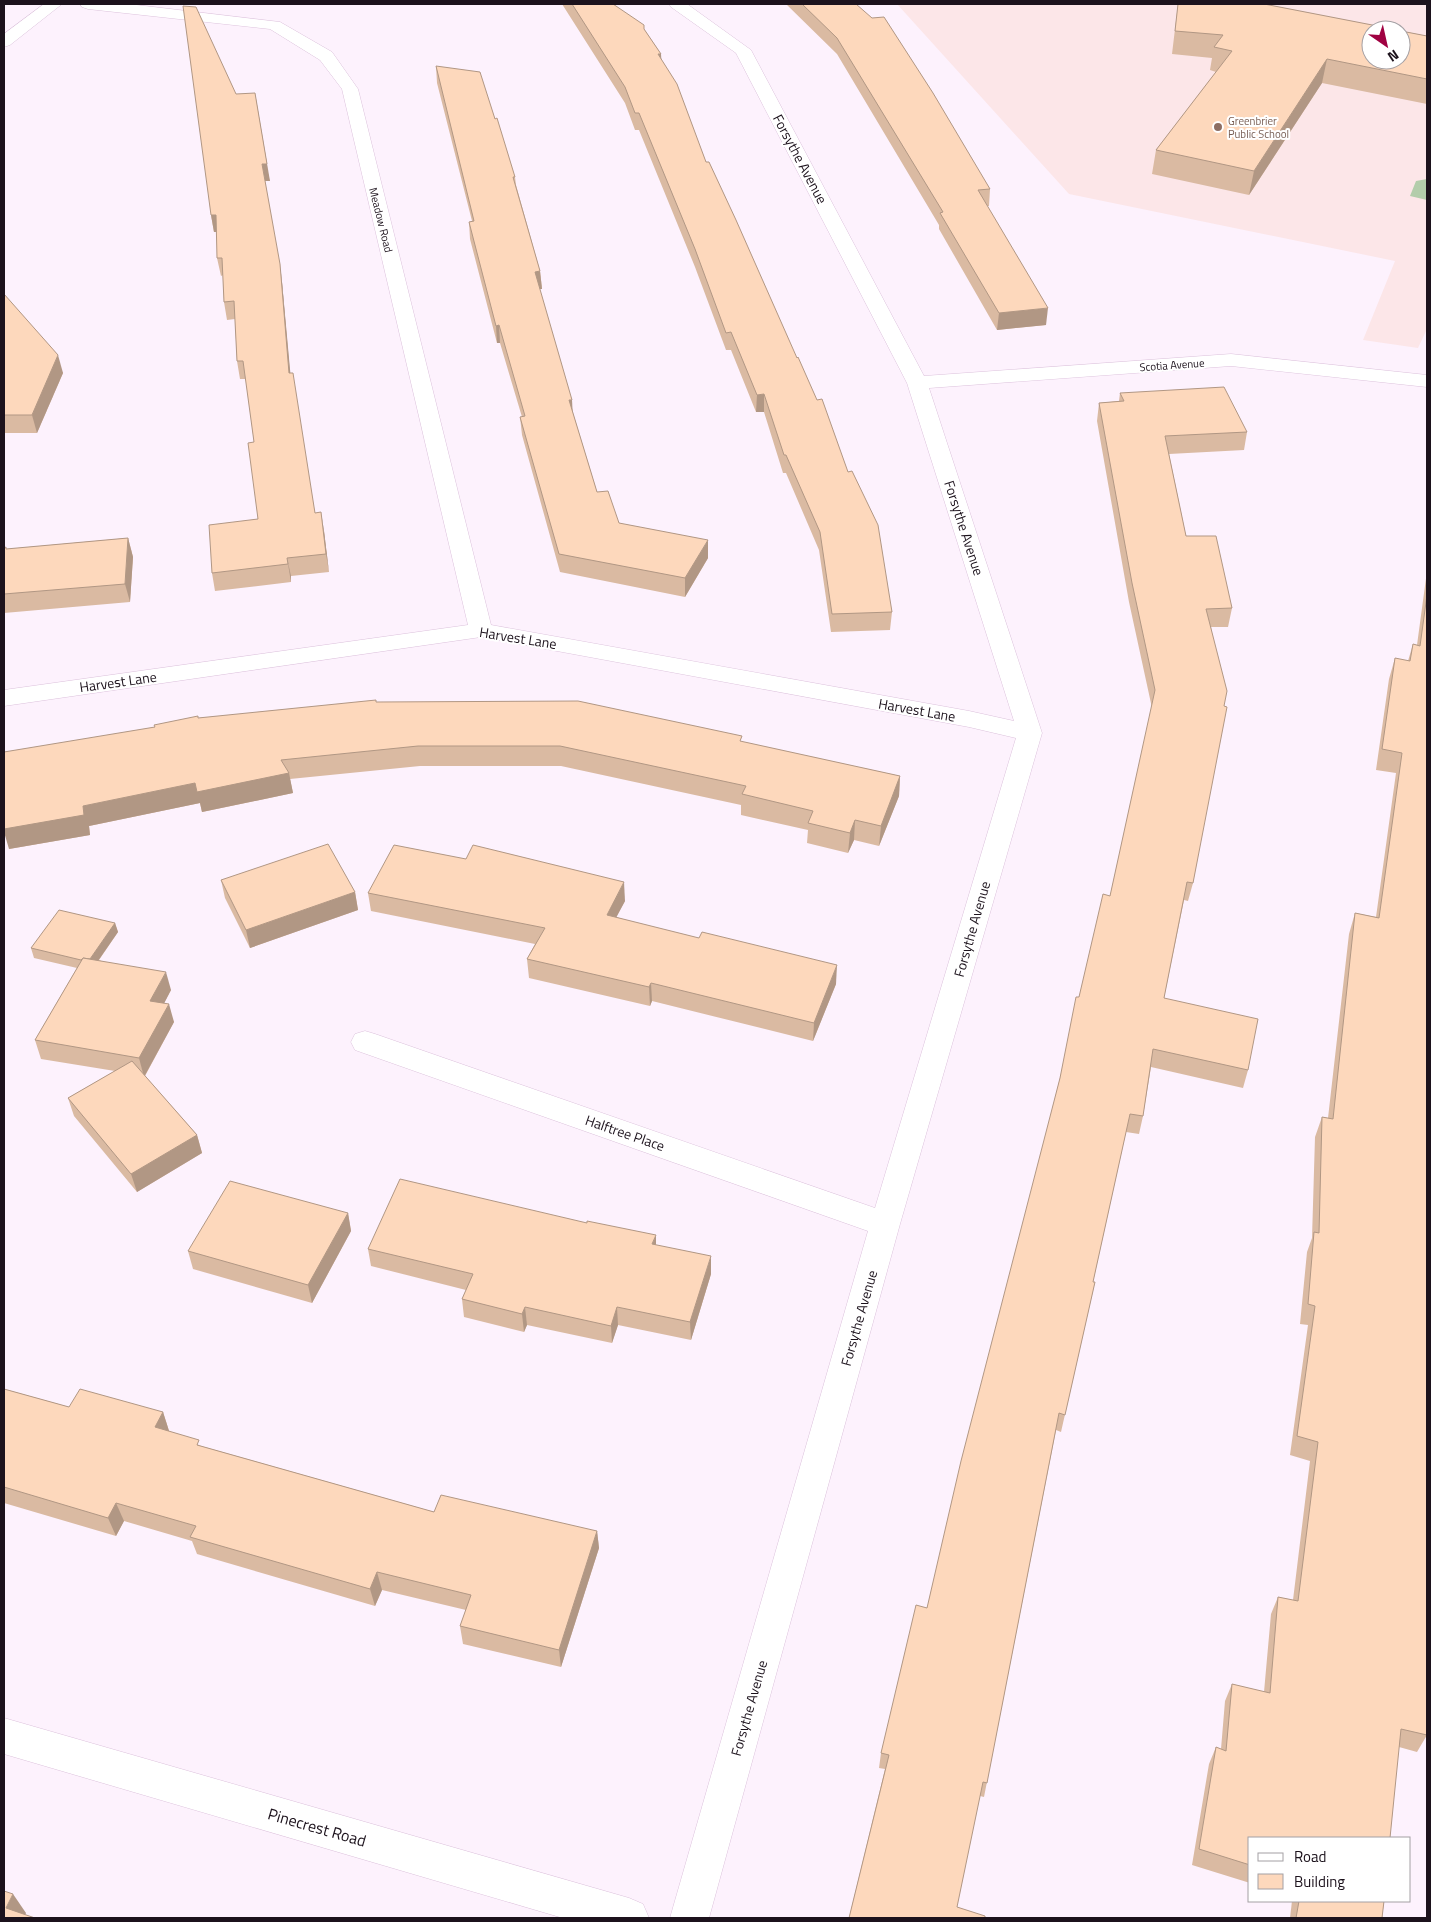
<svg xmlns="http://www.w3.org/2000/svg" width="1431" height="1922" viewBox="0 0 1431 1922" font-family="'Titillium Web',sans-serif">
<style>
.education{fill:#fce6e8;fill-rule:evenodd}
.green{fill:#b3cdab}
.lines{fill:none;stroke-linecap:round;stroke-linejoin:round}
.minor-casing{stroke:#dcc2dc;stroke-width:1}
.minor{fill:#fff;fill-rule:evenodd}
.wall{fill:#dabaa2}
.shaded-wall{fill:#b19784}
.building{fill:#fdd8bc;stroke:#b19784}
.education-dot{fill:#8d6e63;stroke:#fff;stroke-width:2}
.labels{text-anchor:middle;stroke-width:4;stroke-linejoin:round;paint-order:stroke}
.far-education-label{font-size:11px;fill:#785e54;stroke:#fff;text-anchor:start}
.far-street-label{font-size:11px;fill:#1c121c;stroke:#fff}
.street-label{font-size:14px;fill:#1c121c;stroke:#fff}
.near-street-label{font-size:16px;fill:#1c121c;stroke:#fff}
</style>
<rect width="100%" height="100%" fill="#fdf2fd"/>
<path class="education" d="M897 4H1427V329L1418 348 1363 340 1395 261 1069 194ZM1371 30H1401V60H1371Z"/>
<path class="green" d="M1427 179V200L1410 196 1416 181Z"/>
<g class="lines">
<g class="minor-casing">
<g id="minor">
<path d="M44 4H62L10 45 4 47V34Z"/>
<path d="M80 4H128L280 22 332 52 358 89 491 625 969 711 1014 721 907 383 736 53 671 7 669 4H687L751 50 924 376 1231 354 1427 375V387L1231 366 929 388 1042 733 900 1224 709 1918H670L868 1231 355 1050 351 1042 355 1034 365 1031 375 1034 875 1208 1016 738 969 727 481 637 4 706V690L468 625 342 89 320 60 270 29 88 9 82 7Z"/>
<path d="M4 1718 629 1898 643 1904 649 1918H563L4 1754Z"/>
</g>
</g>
<use href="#minor" class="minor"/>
</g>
<g class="wall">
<path d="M562 4H613L644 29 661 54V60L706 162 892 612 890 630 831 632 819 550 786 473H783L764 412H756L731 350H726L695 267 639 130H635L625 103Z"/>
<path d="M786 4H856L990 189 989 206H987L1046 325 997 330 939 229V225L837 54Z"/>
<path d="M1178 4H1264L1427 36V104L1322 83 1249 195 1152 174 1156 150 1216 72 1210 70 1212 58 1172 54Z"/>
<path d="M196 7 270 181H265L282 282 290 373 315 513 324 531 329 572 291 576V582L215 591 212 573 258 519 254 442 246 379H240L237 361 235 319 227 320 224 302 223 275 221 276 217 258V232H214L211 215Z"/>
<path d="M436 66 495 119 515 177 516 185 540 271 542 289H539L573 413 597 492 619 523 708 558 685 597 560 572 522 435 520 417H522L500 343H497L470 239 469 222 472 221 437 83Z"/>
<path d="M4 294 63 373 37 433H4Z"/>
<path d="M1120 393 1247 432 1244 450 1169 454 1186 536 1232 608 1228 627H1211L1224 706 1193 883 1188 901 1184 900 1164 998 1248 1070 1243 1088 1151 1067 1143 1116 1139 1134 1126 1132 1093 1282H1095L1061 1432 1056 1430 984 1797 980 1796 849 1918 885 1769 879 1768 881 1753 927 1608 1060 1078 1079 997 1110 896 1152 708 1129 602 1097 421 1099 403 1119 401Z"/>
<path d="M128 538 133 557 130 602 4 613V548L7 549Z"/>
<path d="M1427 571V1735L1417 1752 1399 1747 1250 1838V1883L1192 1865 1209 1764 1216 1747 1221 1749 1225 1701 1232 1684 1264 1692 1271 1614 1278 1597 1293 1600 1310 1461 1290 1455 1308 1325 1300 1324 1307 1252 1312 1238 1315 1137 1322 1117 1328 1118 1349 934 1355 913 1376 917 1396 773 1376 770 1389 679 1395 658 1408 661 1413 644 1417 645Z"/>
<path d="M376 702 742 742 900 776 899 796 879 846 854 840 848 853 807 843 808 830 741 815V805L561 766H420L290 779 293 793 202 812 200 803 89 826 90 835 9 849 155 727 198 718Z"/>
<path d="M221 880 355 892 358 910 250 948 225 898Z"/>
<path d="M368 893 625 901 616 917 836 984 813 1041 652 1001 650 1006 529 978 527 959 535 944 371 911Z"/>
<path d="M115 923 118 932 99 960 171 990 164 1003 174 1022 145 1076 197 1135 202 1153 137 1192 74 1116 68 1098 115 1071 41 1059 35 1040 77 968 34 958 31 948Z"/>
<path d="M348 1213 351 1231 312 1303 193 1269 188 1251Z"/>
<path d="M656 1245 711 1274 691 1340 618 1325 612 1343 527 1325 524 1332 464 1317 462 1299 466 1290 371 1266 368 1249Z"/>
<path d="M4 1389 69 1407 163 1412 169 1431 201 1446 434 1512 597 1531 599 1548 561 1667 463 1644 460 1626 466 1610 382 1590 375 1606 197 1554 192 1541 124 1521 116 1536 4 1503Z"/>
<path d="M1292 1901H1384L1382 1918H1290Z"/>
</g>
<g class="shaded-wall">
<path d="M658 54H661L662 70Z"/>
<path d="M1327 59 1322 83 1249 195 1254 171Z"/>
<path d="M255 93 270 181H265L262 164Z"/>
<path d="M211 215H216L219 232H214Z"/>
<path d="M280 264 282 282 292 391 289 373Z"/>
<path d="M540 271 542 289H536L535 272Z"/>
<path d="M1048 308 1046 325 997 330 999 313Z"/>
<path d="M499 325 500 343H497L496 326Z"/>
<path d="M58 355 63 373 37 433 32 415Z"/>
<path d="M764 394V412H756L757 395Z"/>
<path d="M569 400H572L573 418Z"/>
<path d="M321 512 324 531 329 572 326 554Z"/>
<path d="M128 538 133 557 130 602 125 584Z"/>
<path d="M708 540V558L685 597V578Z"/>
<path d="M287 558 291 576V582Z"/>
<path d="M289 773 293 793 202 812 200 803 89 826 90 835 9 849 4 832V829L83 806 195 783Z"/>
<path d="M900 776 899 796 879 846 881 826Z"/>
<path d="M855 820 854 840 848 853 850 833Z"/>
<path d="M624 882 625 901 608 933 607 915Z"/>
<path d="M355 892 358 910 250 948 246 930Z"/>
<path d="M115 923 118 932 91 971 88 962Z"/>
<path d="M837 965 836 984 813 1041 814 1023Z"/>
<path d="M166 972 171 990 156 1019 150 1001Z"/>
<path d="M651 983 652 1001 650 1006 649 987Z"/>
<path d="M169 1004 174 1022 144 1077 139 1058Z"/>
<path d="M197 1135 202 1153 137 1192 131 1174Z"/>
<path d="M348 1213 351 1231 312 1303 308 1285Z"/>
<path d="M656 1235V1252L652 1244Z"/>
<path d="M711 1256V1274L691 1340 690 1322Z"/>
<path d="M525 1307 527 1325 524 1332 522 1314Z"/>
<path d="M617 1307 618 1325 612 1343 611 1326Z"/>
<path d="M163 1412 169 1431 162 1446 155 1427Z"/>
<path d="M116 1503 124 1521 116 1536 108 1518Z"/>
<path d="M597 1531 599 1548 561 1667 559 1650Z"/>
<path d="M377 1572 382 1590 375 1606 370 1589Z"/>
<path d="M13 1894 26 1913 24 1918 6 1908Z"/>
</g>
<g class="building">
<path d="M572 4H613L644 25V29L661 54H658L677 84 706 162H709L736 220 797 358 798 357 817 400 822 399 848 472 852 471 878 525 892 612 832 614 820 532 786 455H784L764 394 757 395 731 332 726 333 695 249 639 113H635L625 87Z"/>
<path d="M802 4H856L872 18 884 17 933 93 990 189 978 190 1048 308 999 313 940 213 943 212 837 38Z"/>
<path d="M1178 4H1264L1398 30H1371V60H1401V31L1427 36V79L1327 59 1254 171 1156 150 1232 51 1214 47 1223 35 1175 31Z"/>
<path d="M183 6 196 7 236 94 255 93 267 164H262L280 264 289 373H293L315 513 321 512 326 554 287 558 288 564 212 573 209 525 258 519 248 443 254 442 243 361H237L234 301 224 302 222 258H217L216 215H211Z"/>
<path d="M436 66 480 72 495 119 497 118 515 177H513L540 271 535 272 572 400H569L597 492 608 491 619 523 708 540 685 578 559 554 520 417 525 416 499 325 496 326 469 222 474 221Z"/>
<path d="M4 294 58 355 32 415H4Z"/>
<path d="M1224 387 1247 432 1165 436 1186 536H1216L1232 608 1206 609 1227 691 1224 706 1227 707 1193 883 1187 882 1164 998 1258 1019 1248 1070 1153 1049 1143 1116 1130 1114 1093 1282H1095L1065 1415 1059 1413 987 1783 983 1782 957 1907 985 1916V1918H849L889 1755 881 1753 916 1605 927 1608 961 1461 1060 1078 1076 997H1079L1103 894 1110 896 1155 690 1132 583 1099 403 1124 401 1120 393Z"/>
<path d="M128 538 125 584 4 594V548L6 547V549Z"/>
<path d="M1427 595V1735L1401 1729 1390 1838H1250V1865L1199 1849 1216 1747 1226 1751 1232 1684 1270 1693 1278 1597 1298 1601 1318 1442 1297 1436 1315 1306 1308 1304 1314 1232 1319 1233 1322 1117 1333 1119 1355 913 1379 918 1402 753 1382 749 1395 658 1410 661 1413 644 1420 646Z"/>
<path d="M376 700V702L578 701 742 736 740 741 900 776 881 826 855 820 850 833 808 823 813 811 742 794 746 786 560 746H418L281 760 289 773 197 792 195 783 83 806 84 815 4 829V752L155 727 154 725 198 716V718Z"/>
<path d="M328 844 355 892 246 930 221 880Z"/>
<path d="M394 845 466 859 473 845 624 882 607 915 699 938 702 932 837 965 814 1023 651 983 649 987 527 959 545 928 368 893Z"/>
<path d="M59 910 115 923 90 959 83 958 81 960 31 948Z"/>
<path d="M83 958 166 972 150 1001 169 1004 139 1058 35 1040Z"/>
<path d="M132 1061 197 1135 131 1174 68 1098Z"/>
<path d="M400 1179 587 1223V1221L656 1235 652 1244 711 1256 690 1322 617 1307 611 1326 525 1307 522 1314 462 1299 473 1274 368 1249Z"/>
<path d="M230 1181 348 1213 308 1285 188 1251Z"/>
<path d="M4 1389 69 1407 80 1389 163 1412 155 1427 199 1440 197 1445 434 1512 441 1495 597 1531 559 1650 460 1626 471 1595 377 1572 370 1589 190 1537 196 1526 116 1503 108 1518 4 1487Z"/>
<path d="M4 1891 13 1894 6 1908 35 1918H4Z"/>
<path d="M1299 1901H1384L1382 1918H1296Z"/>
</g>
<circle class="education-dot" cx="1218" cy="127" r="5"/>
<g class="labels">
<g class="far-education-label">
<text x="1228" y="125">Greenbrier<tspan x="1228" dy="13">Public School</tspan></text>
</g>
<g class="far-street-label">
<text transform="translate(381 220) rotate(76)" y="4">Meadow Road</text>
<text transform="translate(1172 365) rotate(-4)" y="4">Scotia Avenue</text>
</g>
<g class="street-label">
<text transform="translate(800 159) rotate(62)" y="5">Forsythe Avenue</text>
<text transform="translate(964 528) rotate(72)" y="5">Forsythe Avenue</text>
<text transform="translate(518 638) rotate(9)" y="5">Harvest Lane</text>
<text transform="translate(118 682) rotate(-8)" y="5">Harvest Lane</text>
<text transform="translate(917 710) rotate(10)" y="5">Harvest Lane</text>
<text transform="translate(972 929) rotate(-74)" y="5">Forsythe Avenue</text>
<text transform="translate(625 1133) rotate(19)" y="5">Halftree Place</text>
<text transform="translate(859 1318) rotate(-74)" y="5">Forsythe Avenue</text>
<text transform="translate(749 1708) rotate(-74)" y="5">Forsythe Avenue</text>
</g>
<g class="near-street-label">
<text transform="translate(317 1827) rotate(16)" y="6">Pinecrest Road</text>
</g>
</g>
<rect width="1431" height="1922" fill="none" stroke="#1c121c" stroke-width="10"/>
<rect x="1248" y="1837" width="162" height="65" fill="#ffffff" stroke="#a4a0a4"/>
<rect x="1258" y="1853" width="25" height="8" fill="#ffffff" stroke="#a4a0a4"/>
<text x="1294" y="1862" font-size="15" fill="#1c121c">Road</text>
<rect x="1258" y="1874" width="25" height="15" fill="#fdd8bc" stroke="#a4a0a4"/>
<text x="1294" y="1887" font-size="15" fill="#1c121c">Building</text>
<g transform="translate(1386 45) rotate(146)"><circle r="24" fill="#ffffff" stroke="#a4a0a4"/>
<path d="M0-4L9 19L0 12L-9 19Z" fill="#a00242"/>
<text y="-8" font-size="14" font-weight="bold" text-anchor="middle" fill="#1c121c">N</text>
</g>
</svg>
